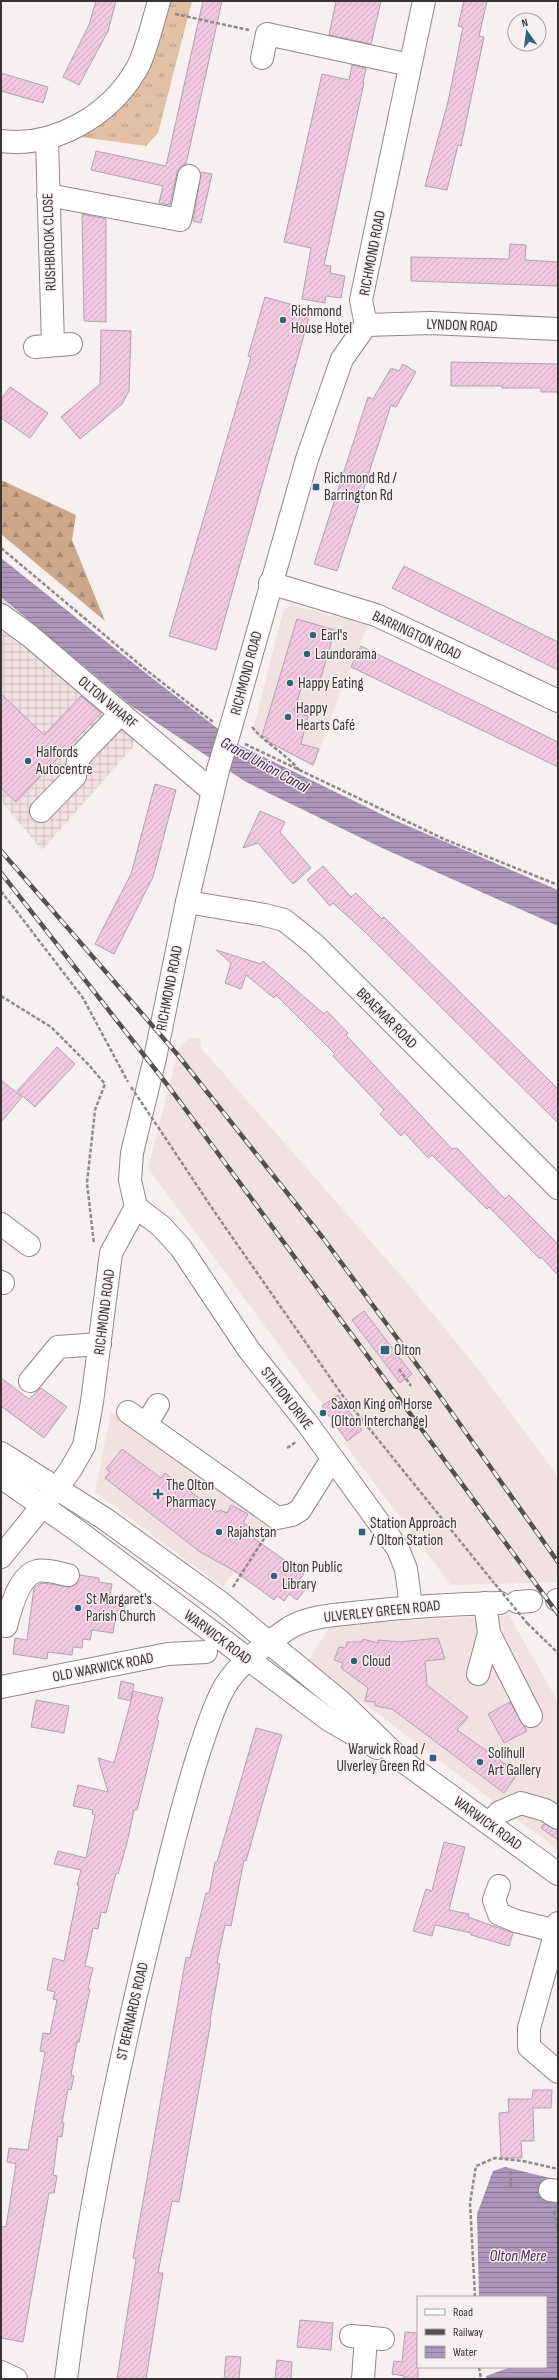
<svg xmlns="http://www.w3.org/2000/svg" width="559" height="2380" viewBox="0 0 559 2380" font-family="'Sofia Sans Condensed',sans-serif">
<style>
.built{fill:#f2e0e3}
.industrial{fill:url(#industrial-grid)}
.grass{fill:url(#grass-tufts)}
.forest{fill:url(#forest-firs)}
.water{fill:url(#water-rules)}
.building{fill:url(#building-hatch);stroke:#aca5a9}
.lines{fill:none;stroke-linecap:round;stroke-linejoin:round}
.minor-casing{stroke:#908889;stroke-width:24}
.highway-casing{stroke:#908889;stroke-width:24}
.path{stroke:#8f8a8a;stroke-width:2.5;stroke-dasharray:4 2;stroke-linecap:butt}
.minor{stroke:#fff;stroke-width:22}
.highway{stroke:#fff;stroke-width:22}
.rail-casing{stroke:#535050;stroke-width:4.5}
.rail{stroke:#f7eff0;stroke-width:3;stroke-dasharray:9;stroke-linecap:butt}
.minor-bridge-casing{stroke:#908889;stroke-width:24;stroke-linecap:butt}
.path-bridge{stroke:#8f8a8a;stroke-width:2.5;stroke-dasharray:4 2;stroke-linecap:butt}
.minor-bridge{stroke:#fff;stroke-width:22}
.poi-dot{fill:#2e627e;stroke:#f7eff0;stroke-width:1.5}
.labels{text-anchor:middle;stroke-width:3;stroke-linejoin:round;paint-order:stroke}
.street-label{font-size:15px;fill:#373434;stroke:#f7eff0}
.poi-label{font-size:15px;fill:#373434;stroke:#f7eff0;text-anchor:start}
.water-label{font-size:16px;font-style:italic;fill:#4a2959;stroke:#f7eff0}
</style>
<defs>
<pattern id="industrial-grid" width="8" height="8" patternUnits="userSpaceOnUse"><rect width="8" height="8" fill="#f2e0e3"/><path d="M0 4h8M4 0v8" fill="none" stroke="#d0c1c3"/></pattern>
<pattern id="grass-tufts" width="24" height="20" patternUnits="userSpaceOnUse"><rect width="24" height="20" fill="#e3bfa3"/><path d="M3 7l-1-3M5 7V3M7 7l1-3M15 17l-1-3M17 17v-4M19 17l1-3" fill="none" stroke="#b99c86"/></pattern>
<pattern id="forest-firs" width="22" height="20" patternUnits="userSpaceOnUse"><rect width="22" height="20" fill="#cca78a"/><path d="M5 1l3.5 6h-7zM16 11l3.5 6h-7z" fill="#a68972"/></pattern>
<pattern id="water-rules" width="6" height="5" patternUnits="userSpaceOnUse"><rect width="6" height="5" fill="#ae95ba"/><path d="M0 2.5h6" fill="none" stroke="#8e7a98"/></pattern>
<pattern id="building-hatch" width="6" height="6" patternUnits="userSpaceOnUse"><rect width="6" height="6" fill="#f2c7e2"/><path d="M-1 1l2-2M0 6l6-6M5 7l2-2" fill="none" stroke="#d0acc2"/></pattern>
</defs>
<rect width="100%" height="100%" fill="#f7eff0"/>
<g class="built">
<path d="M291 605 368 625 341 691 313 767 260 739 253 731 283 611Z"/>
<path d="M190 1038H200L201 1048 410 1286 482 1374 558 1477V1582L451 1585 344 1443 347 1440 322 1406 323 1405 148 1168 179 1048Z"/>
<path d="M111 1412 270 1525 223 1587 95 1492Z"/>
<path d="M509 1615 558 1702V1850L308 1661 329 1628 379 1622Z"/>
</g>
<path class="industrial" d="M1 597 133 707 134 746 42 850 1 801Z"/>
<path class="grass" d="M169 1H192L158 133 146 146 81 137 101 119Z"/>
<path class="forest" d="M1 480 76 515 72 540 105 621 1 534Z"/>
<g class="water">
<path d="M1 558 152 678 239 745 387 817 558 890V926L382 848 246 782 133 707 1 597Z"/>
<path d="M505 2167 558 2180V2379H487L486 2376 511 2367H546V2297H479L477 2214 493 2171Z"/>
</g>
<g class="building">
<path d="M96 1H116L108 31 79 85 63 77 89 25Z"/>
<path d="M203 1H222L186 164 180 167 177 173 170 205 159 203 163 186 91 170 96 151 166 166Z"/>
<path d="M336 1H381L371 44 329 35Z"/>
<path d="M464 1H487L479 36 484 37 461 146 458 145 447 190 425 186 448 102 463 27 458 26Z"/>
<path d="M352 65 366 68 363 83H364L324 265 331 266 330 273 345 276 341 298 326 296 325 303 302 299 311 248 284 242 322 74 349 80Z"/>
<path d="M1 73 48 87 43 103 1 91Z"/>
<path d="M201 172 212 174 201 223 193 221Z"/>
<path d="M82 214 106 219V322L84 321Z"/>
<path d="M510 244 526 245 525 260 558 262V286L411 281V257L509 259Z"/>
<path d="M265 297 311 310 216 650 169 636 251 357 248 356Z"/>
<path d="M101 330 131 331 129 391 122 404 80 439 61 417 100 384Z"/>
<path d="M451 362 558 364V392H541V388H502V386H451Z"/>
<path d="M403 364 416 372 396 407 391 405 337 571 314 564 368 397 373 399 391 368 399 371Z"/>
<path d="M10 387 48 413 30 438 1 418V399Z"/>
<path d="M404 566 558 642V670L392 588Z"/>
<path d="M297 619 335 630 319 684 304 679 294 711 308 716 301 744 319 749 313 765 267 741 268 738 262 736Z"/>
<path d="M361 646 558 742V767L351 667Z"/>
<path d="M1 694 44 735 81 696 101 713 16 802 1 788Z"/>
<path d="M155 784 176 790 153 877 114 954 95 944 131 874Z"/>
<path d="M260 811 285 822 280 832 311 868 293 884 258 843 243 848Z"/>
<path d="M323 866 351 897 356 893 382 919 384 917 558 1089V1123L364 931 333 903 330 906 307 880Z"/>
<path d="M216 950 261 964 263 961 324 1014 327 1011 348 1033 346 1035 452 1149 457 1148 505 1199 509 1195 558 1244V1275L541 1257 540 1259 489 1207 487 1209 432 1155 428 1158 404 1132 401 1136 380 1114 384 1110 333 1056 335 1054 276 995 274 998 246 975 241 989 225 983 231 963Z"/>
<path d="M57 1047 75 1064 35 1107 17 1091Z"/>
<path d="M1 1080 22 1097 1 1122Z"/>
<path d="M364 1311 412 1374 400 1383 352 1320Z"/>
<path d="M1 1378 29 1399 41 1388 67 1407 44 1438 1 1406Z"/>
<path d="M338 1395 362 1430 347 1441 322 1406Z"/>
<path d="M122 1449 161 1478 165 1473 218 1512 220 1510 227 1513 231 1505 248 1514 243 1523 252 1528 248 1534 304 1574 299 1580 308 1586 297 1600 289 1594 284 1601 277 1596 274 1600 233 1570 200 1552 105 1478 110 1472 106 1469Z"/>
<path d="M80 1575 99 1578V1582L112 1584 110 1595 126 1598 123 1620 115 1619 113 1633 92 1630 90 1640 83 1639 82 1648 73 1647 72 1655 48 1652 47 1659 13 1654 15 1638 27 1640 34 1588 41 1583 71 1587 77 1583Z"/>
<path d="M438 1638 445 1659 425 1661 427 1685 468 1717 457 1730 518 1773 504 1793 392 1709 375 1706V1702L365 1701 368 1688 341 1668 343 1663 334 1660 339 1647 345 1648 347 1642H361L363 1639 378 1643V1640L400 1642Z"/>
<path d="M121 1681 134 1684 131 1700 133 1691 163 1698 157 1720 159 1721 137 1810H134L127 1843 118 1874 116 1873 106 1913 101 1912 98 1929 93 1928 85 1966 93 1968 88 1989H90L79 2042H77L71 2075 74 2076 71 2090 68 2089 62 2123H64L62 2137 58 2136 53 2175 57 2176 54 2193H49L23 2342 1 2338V2226L6 2227 16 2164 7 2162 9 2148 28 2150 45 2052 40 2051 43 2033 50 2034 57 2000 53 1999 55 1992 47 1990 53 1958 64 1961 79 1886 77 1885 81 1870 54 1864 58 1851 86 1858 95 1815 92 1814 93 1810 73 1806 78 1785 108 1792 98 1758 114 1763 131 1701 118 1698Z"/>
<path d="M36 1700 69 1706 64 1733 31 1727Z"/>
<path d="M510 1702 527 1731 504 1743 488 1714Z"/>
<path d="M256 1728 282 1735 246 1861 244 1860 231 1926 225 1925 217 1963 220 1964 210 2021H211L179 2202 172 2201 158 2273H163L146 2379H117L136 2259 133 2258 186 1957 190 1958 206 1893H209L215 1862H217Z"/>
<path d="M544 1824 558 1830V1840L541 1828Z"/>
<path d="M444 1842 465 1847 449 1910 469 1914 468 1917 513 1933 509 1946 471 1935V1933L435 1925 432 1936 413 1931 426 1889 432 1891Z"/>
<path d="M533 2090H552L551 2108H533L534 2141H521L522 2158H501L499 2113 509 2112 508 2099H532Z"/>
<path d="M300 2320 333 2323 331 2350 297 2347Z"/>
<path d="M405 2332 418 2333V2379H404V2376L392 2374 394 2361 402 2362Z"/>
<path d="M226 2356 241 2357 239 2379H224Z"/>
<path d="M277 2360 292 2362 291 2379H275Z"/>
</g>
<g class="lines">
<g class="minor-casing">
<g id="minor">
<path d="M262 58 267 34 410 65"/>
<path d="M47 140 53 345"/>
<path d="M1 141C54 148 109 116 136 70 145 56 154 18 159 1"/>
<path d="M48 195 180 220 189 176"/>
<path d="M366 325 431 323 558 329"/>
<path d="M35 347 71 344"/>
<path d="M270 583 376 615 558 701"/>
<path d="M1 615 30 636 212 791"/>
<path d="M232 723 307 459 342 359 366 325 361 300 424 1"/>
<path d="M41 811 75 776 79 757 121 713"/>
<path d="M187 902 265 915 284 920 314 944 558 1188"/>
<path d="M136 1207 161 1226 181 1248 249 1350 307 1423 398 1549 406 1569 411 1606"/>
<path d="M1 1224 29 1245"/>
<path d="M1 1282 3 1283"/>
<path d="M30 1381 58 1347 100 1344"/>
<path d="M128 1412 277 1518 292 1515 300 1510 332 1459"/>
<path d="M146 1424 158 1405"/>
<path d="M1 1557 57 1488 71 1469 84 1446 92 1402 111 1253 136 1207 130 1180 132 1153 155 1058 187 902 218 770"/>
<path d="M557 1600H558"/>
<path d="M517 1602 531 1601"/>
<path d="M485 1603 489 1633 531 1716"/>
<path d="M6 1626C10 1611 18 1576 37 1571 46 1569 58 1573 68 1575"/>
<path d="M478 1674 489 1633"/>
<path d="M1 1687 168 1654 206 1652"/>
<path d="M489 1823 500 1812 521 1803 545 1810 558 1818"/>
<path d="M499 1886 494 1900 499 1914 516 1921 556 1931 558 1923"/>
<path d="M556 1931 529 2028V2047L558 2072"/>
<path d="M550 2190 558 2191"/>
<path d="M351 2336 383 2339"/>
<path d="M1 2372 16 2379"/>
<path d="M66 2379C87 2212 121 2048 163 1885 174 1840 185 1796 199 1752 207 1729 213 1707 225 1686 239 1663 267 1643 289 1628 307 1617 332 1615 353 1613 402 1607 451 1604 500 1603"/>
<path d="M363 2379 366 2337"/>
</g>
</g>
<g class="highway-casing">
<g id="highway">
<path d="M1 1453 105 1519 221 1603 340 1701 400 1759 558 1874"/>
<path d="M1 1477 78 1531 329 1720 377 1748"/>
</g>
</g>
<g class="path">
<path d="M175 14 249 30"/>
<path d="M1 548 145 669 213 722"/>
<path d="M252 727C266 744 285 753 299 770"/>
<path d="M245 744 446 840 558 885"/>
<path d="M1 891 83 998 128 1082"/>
<path d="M1 996 51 1027 88 1064 105 1084 95 1110 87 1183 94 1244"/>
<path d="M158 1127 216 1214 343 1396 494 1583"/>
<path d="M399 1369 411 1386"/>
<path d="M287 1448 296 1442"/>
<path d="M233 1587 267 1534"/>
<path d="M527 1623 558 1653"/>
<path d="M511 2187V2169"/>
<path d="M554 2211 558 2232"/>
<path d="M475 2297 470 2203 476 2166 495 2158 523 2161 558 2169"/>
<path d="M479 2367 481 2379"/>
</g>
<use href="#minor" class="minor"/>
<use href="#highway" class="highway"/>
<g class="rail-casing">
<g id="rail">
<path d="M1 851 177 1054 323 1238 437 1392 558 1562"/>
<path d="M1 873 169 1087 558 1614"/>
</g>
</g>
<use href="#rail" class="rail"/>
<g class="minor-bridge-casing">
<path id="minor-bridge" d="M218 770 232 723"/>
</g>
<g class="path-bridge">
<path d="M131 1087 158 1127"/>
<path d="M495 1584 527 1623"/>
</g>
<use href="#minor-bridge" class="minor-bridge"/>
</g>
<g class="poi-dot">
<circle cx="283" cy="320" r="4"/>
<rect x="312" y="483" width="8" height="8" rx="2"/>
<circle cx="313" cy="635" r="4"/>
<circle cx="307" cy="654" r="4"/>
<circle cx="290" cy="683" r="4"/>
<circle cx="288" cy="717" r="4"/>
<circle cx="28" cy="761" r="4"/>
<rect x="380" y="1345" width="10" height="10" rx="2"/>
<circle cx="323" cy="1413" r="4"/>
<path d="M156 1488h4v4h4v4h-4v4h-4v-4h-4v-4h4z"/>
<circle cx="219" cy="1532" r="4"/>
<rect x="358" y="1528" width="8" height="8" rx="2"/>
<circle cx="274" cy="1576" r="4"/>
<circle cx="78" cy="1608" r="4"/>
<circle cx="354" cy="1661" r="4"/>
<rect x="429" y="1754" width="8" height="8" rx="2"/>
<circle cx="480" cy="1762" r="4"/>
</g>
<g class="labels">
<g class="street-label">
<text transform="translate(49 242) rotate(-92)" y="5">RUSHBROOK CLOSE</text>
<text transform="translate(372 253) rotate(-79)" y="5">RICHMOND ROAD</text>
<text transform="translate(462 325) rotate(2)" y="5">LYNDON ROAD</text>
<text transform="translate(417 635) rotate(25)" y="5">BARRINGTON ROAD</text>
<text transform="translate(246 673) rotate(-75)" y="5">RICHMOND ROAD</text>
<text transform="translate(108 702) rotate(40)" y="5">OLTON WHARF</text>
<text transform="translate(169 988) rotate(-79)" y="5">RICHMOND ROAD</text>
<text transform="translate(387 1018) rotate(45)" y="5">BRAEMAR ROAD</text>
<text transform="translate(104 1312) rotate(-83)" y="5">RICHMOND ROAD</text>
<text transform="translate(287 1398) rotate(52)" y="5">STATION DRIVE</text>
<text transform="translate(382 1611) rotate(-6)" y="5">ULVERLEY GREEN ROAD</text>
<text transform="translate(218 1637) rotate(37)" y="5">WARWICK ROAD</text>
<text transform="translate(103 1667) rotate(-11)" y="5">OLD WARWICK ROAD</text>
<text transform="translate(488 1823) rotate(36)" y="5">WARWICK ROAD</text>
<text transform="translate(132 2011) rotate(-77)" y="5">ST BERNARDS ROAD</text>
</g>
<g class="poi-label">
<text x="291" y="316">Richmond<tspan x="291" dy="17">House Hotel</tspan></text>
<text x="324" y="483">Richmond Rd /<tspan x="324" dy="17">Barrington Rd</tspan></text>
<text x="321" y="640">Earl's</text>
<text x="315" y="659">Laundorama</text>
<text x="298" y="688">Happy Eating</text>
<text x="296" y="713">Happy<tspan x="296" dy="17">Hearts Café</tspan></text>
<text x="36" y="757">Halfords<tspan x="36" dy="17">Autocentre</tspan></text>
<text x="394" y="1355">Olton</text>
<text x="331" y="1409">Saxon King on Horse<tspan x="331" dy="17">(Olton Interchange)</tspan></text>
<text x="166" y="1490">The Olton<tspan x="166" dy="17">Pharmacy</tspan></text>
<text x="370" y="1528">Station Approach<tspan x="370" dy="17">/ Olton Station</tspan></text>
<text x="227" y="1537">Rajahstan</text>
<text x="282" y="1572">Olton Public<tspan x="282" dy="17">Library</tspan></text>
<text x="86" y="1604">St Margaret's<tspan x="86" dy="17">Parish Church</tspan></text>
<text x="362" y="1666">Cloud</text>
<text x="425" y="1754" text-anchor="end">Warwick Road /<tspan x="425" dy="17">Ulverley Green Rd</tspan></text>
<text x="488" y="1758">Solihull<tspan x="488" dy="17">Art Gallery</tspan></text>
</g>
<g class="water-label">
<text transform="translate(265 764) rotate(29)" y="6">Grand Union Canal</text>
<text x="518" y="2261">Olton Mere</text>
</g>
</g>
<rect width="559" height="2380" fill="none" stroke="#373434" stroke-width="4"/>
<rect x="417" y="2296" width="130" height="72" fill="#f7eff0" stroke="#aaa4a5"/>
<rect x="425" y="2309" width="20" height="6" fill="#ffffff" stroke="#aaa4a5"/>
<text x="453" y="2316" font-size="12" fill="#373434">Road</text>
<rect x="425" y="2329" width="20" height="6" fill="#535050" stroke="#aaa4a5"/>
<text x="453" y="2336" font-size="12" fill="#373434">Railway</text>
<rect x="425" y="2346" width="20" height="12" fill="url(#water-rules)" stroke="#aaa4a5"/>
<text x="453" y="2356" font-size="12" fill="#373434">Water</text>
<g transform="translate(527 32) rotate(346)"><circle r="19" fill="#f7eff0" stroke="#aaa4a5"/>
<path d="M0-3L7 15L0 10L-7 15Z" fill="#2e627e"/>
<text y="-6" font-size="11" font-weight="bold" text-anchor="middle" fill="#373434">N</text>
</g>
</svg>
